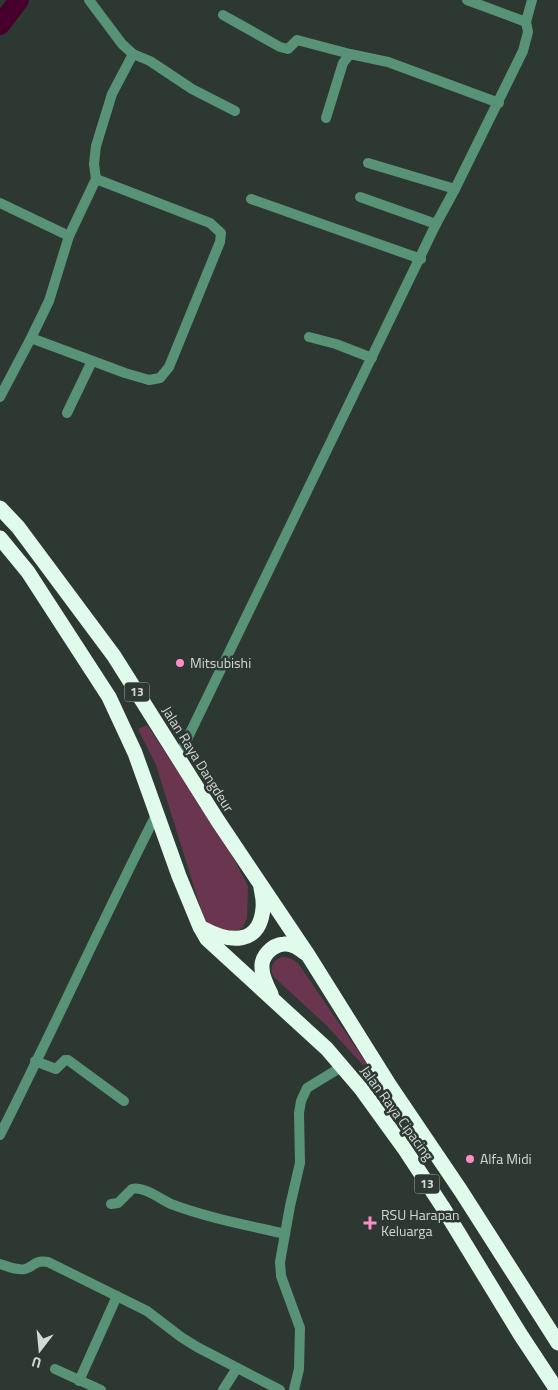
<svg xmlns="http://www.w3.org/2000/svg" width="558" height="1390" viewBox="0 0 558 1390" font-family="'Titillium Web',sans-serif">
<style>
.green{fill:#6a354f}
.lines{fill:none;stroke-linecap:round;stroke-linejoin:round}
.river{stroke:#46002b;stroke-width:20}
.street{stroke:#589377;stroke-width:10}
.highway{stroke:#e0fbec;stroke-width:15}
.poi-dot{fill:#fb8fc3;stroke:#2e3833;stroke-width:2}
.labels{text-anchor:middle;stroke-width:5;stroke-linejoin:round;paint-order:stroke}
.shield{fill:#2e3833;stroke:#a2a9a5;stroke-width:1}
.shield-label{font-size:12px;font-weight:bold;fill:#d3d9d6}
.poi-label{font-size:14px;fill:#d3d9d6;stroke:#2e3833;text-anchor:start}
.street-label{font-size:14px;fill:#d3d9d6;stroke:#2e3833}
</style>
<rect width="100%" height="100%" fill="#2e3833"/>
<g class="green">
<path d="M147 725 224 841 248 886 247 918 243 927 235 933 214 929 204 919 156 765 138 729Z"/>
<path d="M281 957C290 957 294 959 300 966L367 1064 363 1065 326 1025 274 977C268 969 273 961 281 957Z"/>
</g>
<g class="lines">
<path class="river" d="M0 25 19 0"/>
<g class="street">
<path d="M89 0 122 44 133 54 150 61 192 89 235 111"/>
<path d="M467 0 526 22"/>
<path d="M223 15 280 47 288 49 297 40 350 54"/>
<path d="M326 118 343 63 350 54 388 62 499 103"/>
<path d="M368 163 455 189"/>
<path d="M360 197 436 224"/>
<path d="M251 199 421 259"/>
<path d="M0 203 69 236"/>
<path d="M309 337 336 344 372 358"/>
<path d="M31 338 125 373 149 380 160 378 169 367 220 242 221 233 210 223 96 179"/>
<path d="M0 397 31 338 49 301 69 236 96 179 94 164 96 146 112 94 133 54"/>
<path d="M67 413 92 361"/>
<path d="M178 758 436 224 455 189 523 51 528 32 526 22 532 0"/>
<path d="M35 1061 56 1069 65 1060H68L124 1101"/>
<path d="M0 1135C54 1028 103 919 157 813"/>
<path d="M111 1204 118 1203 132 1189C144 1186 160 1199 171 1204 208 1218 247 1225 285 1234"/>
<path d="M0 1264C7 1266 17 1271 25 1269 36 1266 33 1260 48 1262L147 1311 181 1337 197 1347 280 1390"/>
<path d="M55 1369 101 1390"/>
<path d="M79 1381 117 1296"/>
<path d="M223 1390 237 1368"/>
<path d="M294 1390 299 1369 300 1328 281 1276 280 1262 290 1206 300 1163 299 1113 301 1101 307 1088 343 1066"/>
</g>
<g class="highway">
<path d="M0 508 18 527 114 656 218 821 308 955 390 1086 461 1191 558 1343"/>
<path d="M0 538 28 572 109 697 135 753 179 876 200 927 207 939 327 1049 362 1090 404 1148 442 1206 520 1334 557 1390"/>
<path d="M204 929C230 943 260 945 263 908 264 901 262 894 261 888"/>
<path d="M271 994C267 986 262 977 262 968 261 956 272 945 284 944 292 943 299 948 305 953"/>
</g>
</g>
<g class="poi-dot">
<circle cx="180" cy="663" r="5"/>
<circle cx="470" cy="1159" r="5"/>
<path d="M367.5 1215.5h5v5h5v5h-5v5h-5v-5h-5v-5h5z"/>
</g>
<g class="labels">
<g class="shield">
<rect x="124.5" y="682.5" width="25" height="19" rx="4"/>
<rect x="414.5" y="1174.5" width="25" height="19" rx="4"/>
</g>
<g class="shield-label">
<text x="137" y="696">13</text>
<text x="427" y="1188">13</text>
</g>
<g class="poi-label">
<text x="190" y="668">Mitsubishi</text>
<text x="480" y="1164">Alfa Midi</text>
<text x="381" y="1220">RSU Harapan<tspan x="381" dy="16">Keluarga</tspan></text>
</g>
<g class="street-label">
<text transform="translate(198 759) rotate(58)" y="5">Jalan Raya Dangdeur</text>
<text transform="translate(397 1113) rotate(54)" y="5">Jalan Raya Cipacing</text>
</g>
</g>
<g transform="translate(40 1350) rotate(196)" stroke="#2e3833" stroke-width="4" paint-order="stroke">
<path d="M0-4L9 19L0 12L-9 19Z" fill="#d3d9d6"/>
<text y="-8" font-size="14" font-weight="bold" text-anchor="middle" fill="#d3d9d6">U</text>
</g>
</svg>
